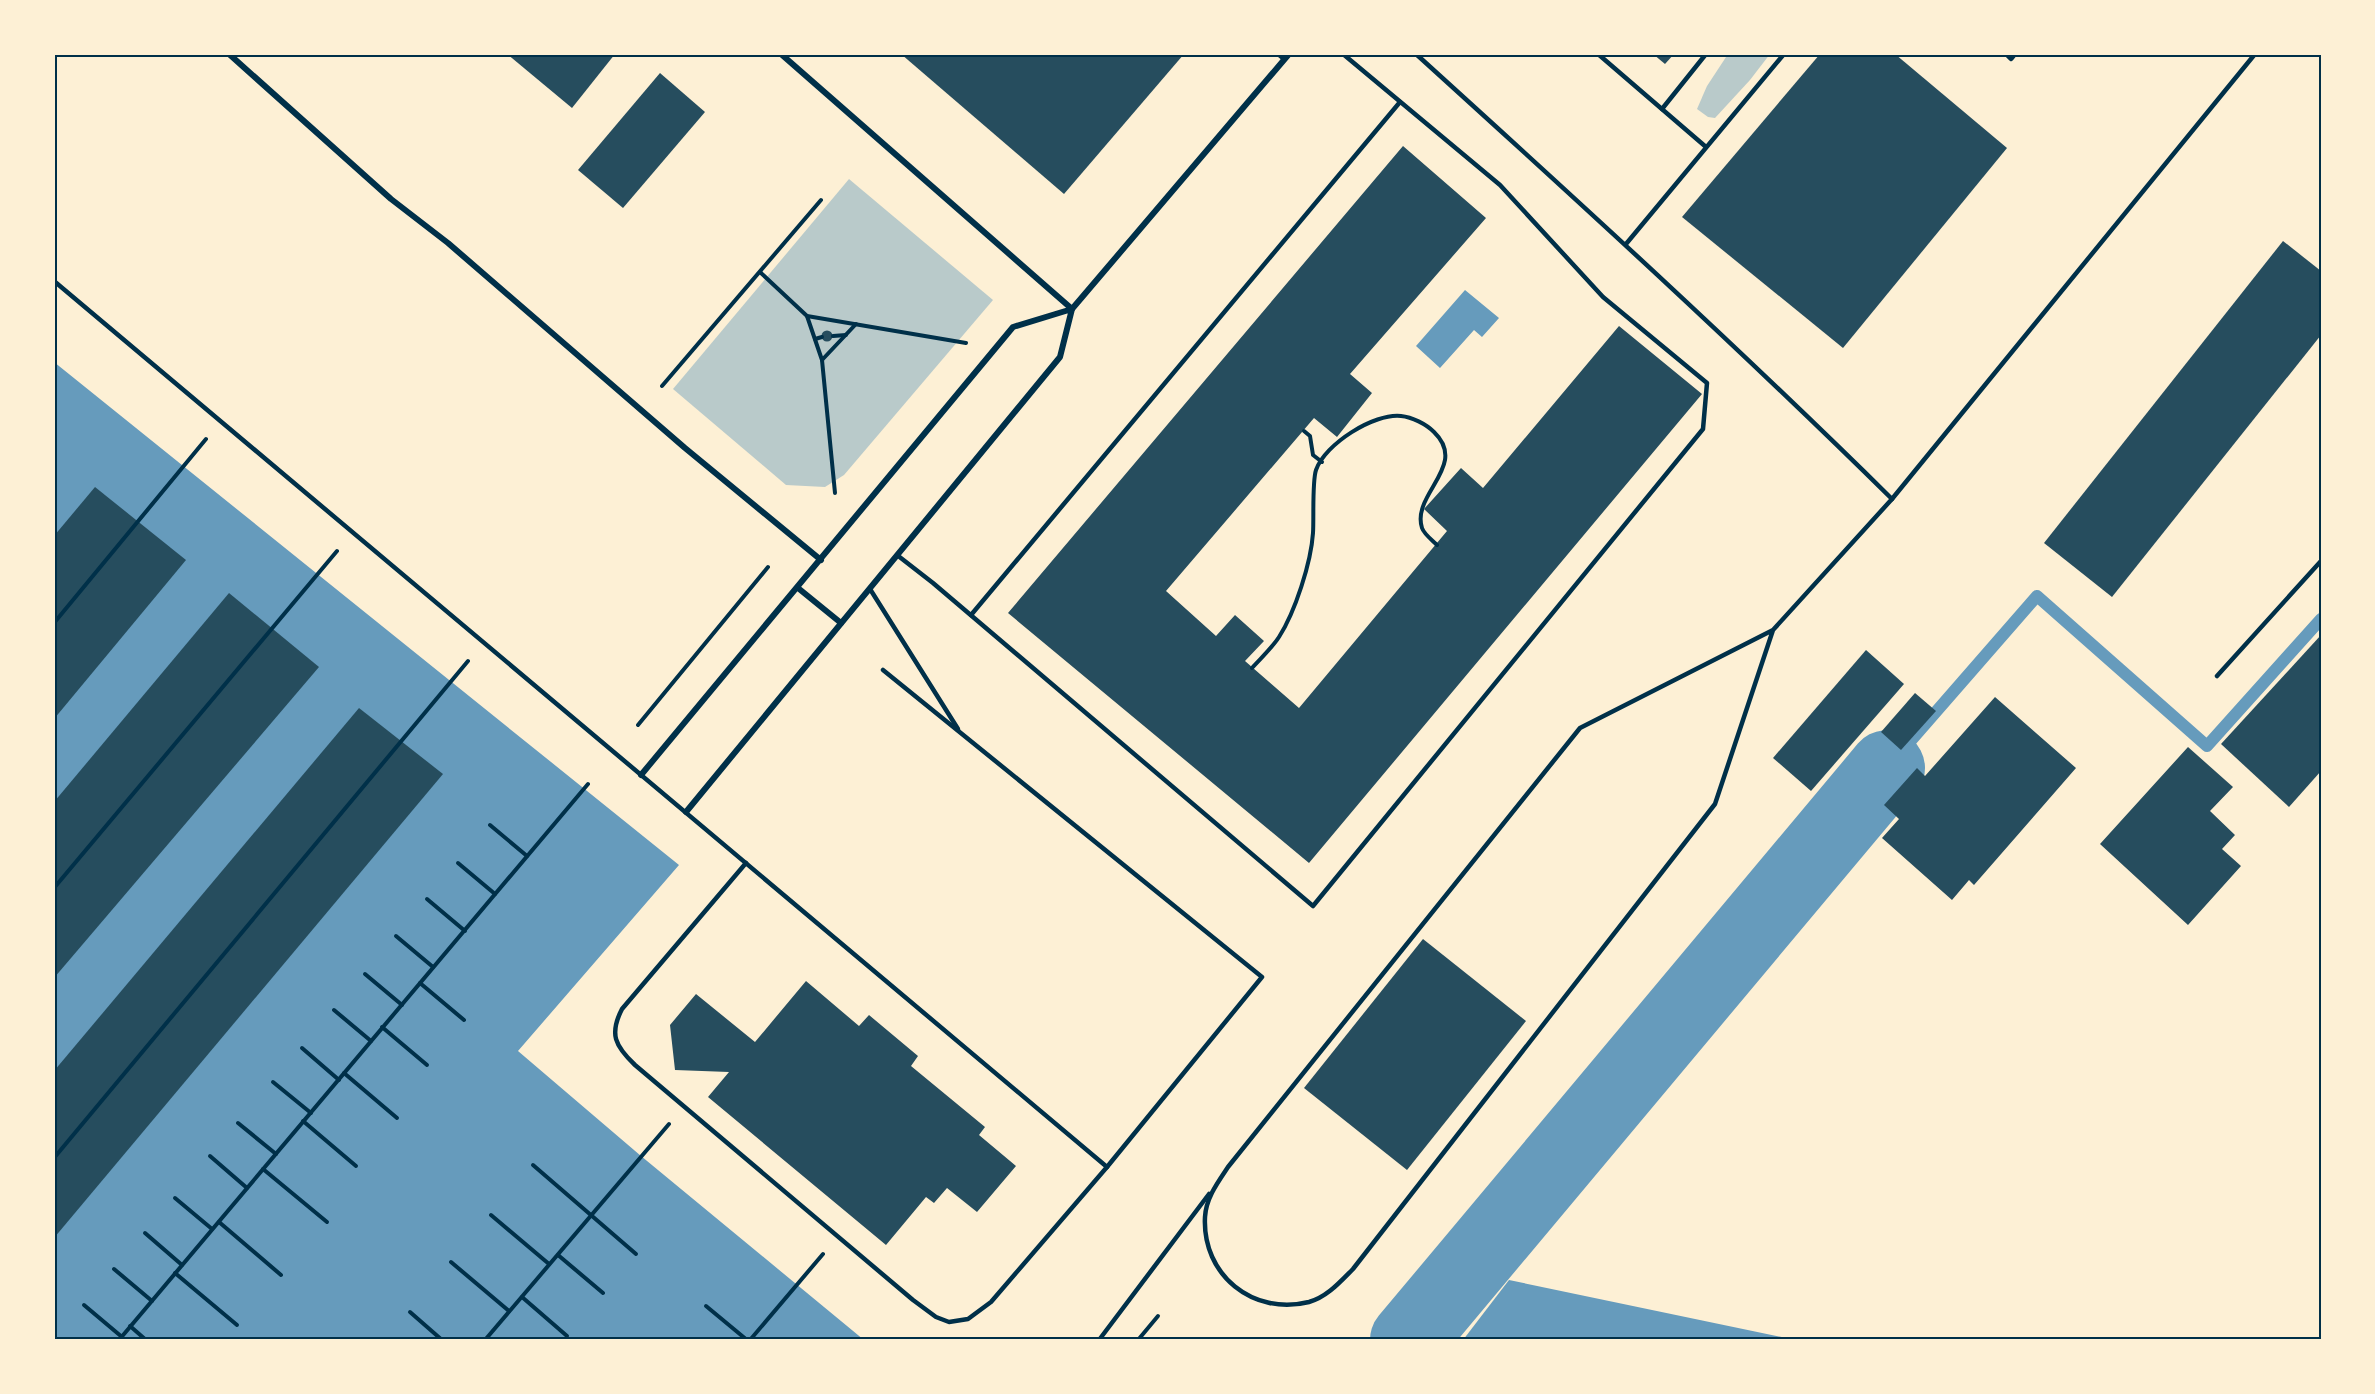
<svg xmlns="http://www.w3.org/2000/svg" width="2375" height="1394" viewBox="0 0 2375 1394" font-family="Figtree,sans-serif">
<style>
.green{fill:#b9caca}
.water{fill:#669bbc}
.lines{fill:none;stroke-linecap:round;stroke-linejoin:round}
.stream{stroke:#669bbc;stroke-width:12}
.river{stroke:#669bbc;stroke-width:76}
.building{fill:#264d5e}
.path{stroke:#003049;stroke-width:4}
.service{stroke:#003049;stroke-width:4.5}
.minor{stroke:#003049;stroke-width:6}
.neatline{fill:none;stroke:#003049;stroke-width:2}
</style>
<rect width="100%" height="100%" fill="#fdf0d5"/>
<g class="green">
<path d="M1728 54H1770L1750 80 1715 118 1708 117 1697 109 1707 86Z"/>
<path d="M849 179 993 300 844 475 825 487 786 485 673 389Z"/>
</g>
<g class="water">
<path d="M1465 290 1499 318 1482 337 1474 330 1440 368 1416 346Z"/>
<path d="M54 362 679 865 518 1051 641 1156 864 1340H54Z"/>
<path d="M1509 1280 1796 1340H1463Z"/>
</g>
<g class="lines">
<path class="stream" d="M1887 768 2037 596 2207 746 2321 619"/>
<path class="river" d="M1408 1340 1887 768"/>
</g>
<g class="building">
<path d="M507 54H615L572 108Z"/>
<path d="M901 54H1184L1064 194Z"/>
<path d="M1653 54H1674L1665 64Z"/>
<path d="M1820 54H1895L2007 148 1843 348 1682 217Z"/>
<path d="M660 73 705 112 623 208 578 170Z"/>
<path d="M1403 146 1486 218 1350 374 1372 393 1337 437 1314 418 1166 591 1216 636 1235 615 1264 641 1245 661 1299 708 1447 531 1424 509 1461 468 1483 488 1619 326 1702 394 1309 863 1008 613Z"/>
<path d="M2283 241 2321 271V335L2112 597 2044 543Z"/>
<circle cx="827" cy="336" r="5.5"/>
<path d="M95 487 186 560 54 719V536Z"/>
<path d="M229 593 319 667 54 978V802Z"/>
<path d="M2321 635V771L2289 807 2221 744Z"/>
<path d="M1866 650 1904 684 1811 791 1773 758Z"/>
<path d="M1915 693 1936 711 1901 750 1881 732Z"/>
<path d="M1995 697 2076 768 1974 885 1969 880 1952 900 1882 838 1899 819 1884 805 1917 768 1925 776Z"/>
<path d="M359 708 443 774 54 1238V1071Z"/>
<path d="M2188 747 2233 787 2210 811 2235 835 2222 849 2241 866 2188 925 2100 844Z"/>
<path d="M1423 939 1526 1021 1407 1170 1304 1088Z"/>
<path d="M806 981 859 1026 869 1015 918 1056 911 1066 985 1127 979 1135 1016 1166 977 1212 947 1188 934 1203 926 1197 886 1245 708 1097 729 1072 675 1070 670 1025 696 994 755 1042Z"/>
</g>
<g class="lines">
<g class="path">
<path d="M761 273 807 316 966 343"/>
<path d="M807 316 822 360 835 493"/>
<path d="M833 336 846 335"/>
<path d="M815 339 822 337"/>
<path d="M822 360 856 324"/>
<path d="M662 386 821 200"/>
<path d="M1304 431 1310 436 1313 455 1322 462"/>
<path d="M54 623 206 439"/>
<path d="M1252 668C1261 658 1272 648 1279 637 1295 612 1311 563 1313 533 1314 519 1312 482 1316 470 1325 444 1374 413 1401 416 1412 417 1426 424 1434 432 1469 466 1411 494 1422 528 1424 534 1432 540 1437 545"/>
<path d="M638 725 768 567"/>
<path d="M490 825 527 856"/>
<path d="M458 863 495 894"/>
<path d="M54 888 337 551"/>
<path d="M427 899 465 931"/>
<path d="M396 936 433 967"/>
<path d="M365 974 402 1005"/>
<path d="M420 983 464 1020"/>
<path d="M334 1010 371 1041"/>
<path d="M382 1027 427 1065"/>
<path d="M302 1048 339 1080"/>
<path d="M344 1073 397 1118"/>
<path d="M273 1082 311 1113"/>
<path d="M303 1121 356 1166"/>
<path d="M238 1123 276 1154"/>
<path d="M210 1156 247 1188"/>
<path d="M54 1158 468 661"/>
<path d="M533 1165 636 1254"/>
<path d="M263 1169 327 1222"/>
<path d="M175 1198 212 1229"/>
<path d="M491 1215 549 1264"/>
<path d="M219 1222 281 1275"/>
<path d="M145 1233 182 1265"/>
<path d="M558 1255 603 1293"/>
<path d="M451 1262 509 1311"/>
<path d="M114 1269 152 1301"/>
<path d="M175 1273 237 1325"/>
<path d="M522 1297 567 1336"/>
<path d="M84 1305 122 1337"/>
<path d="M706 1306 747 1340"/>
<path d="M410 1312 442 1340"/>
<path d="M130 1326 146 1340"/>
<path d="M119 1340 588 784"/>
<path d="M485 1340 669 1124"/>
<path d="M750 1340 823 1254"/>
<path d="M1138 1340 1158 1316"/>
</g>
<g class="service">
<path d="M1278 54 1284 59"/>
<path d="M1416 54C1577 200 1737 346 1892 499L1773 630 1580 728 1228 1167C1218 1182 1206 1198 1205 1217 1202 1275 1253 1316 1309 1302 1327 1297 1340 1282 1353 1269L1715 804 1773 630"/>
<path d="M1598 54 1706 147"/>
<path d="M2006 54 2011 59 2015 54"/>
<path d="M1662 109 1706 54"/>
<path d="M1626 244 1784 54"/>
<path d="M54 281 1107 1167"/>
<path d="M1892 499 2255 54"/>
<path d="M897 555 933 583 1313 906 1703 429 1707 383 1603 297 1500 185 1343 54"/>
<path d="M870 589 958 729"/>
<path d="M971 615 1400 102"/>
<path d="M2217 676 2321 561"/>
<path d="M746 863 622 1009C609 1034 615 1046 635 1065L913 1300 936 1317 949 1322 968 1319 991 1302 1107 1167 1262 977 883 670"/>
<path d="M1099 1340 1209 1194"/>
</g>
<g class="minor">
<path d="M229 54 391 199 448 243 685 448 821 560"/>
<path d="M781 54 1072 309 1289 54"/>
<path d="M798 588 841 623"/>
<path d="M641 775 1013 327 1072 309 1060 357 686 812"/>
</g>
</g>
<rect width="2375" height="1394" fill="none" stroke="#fdf0d5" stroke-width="111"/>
<rect x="56" y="56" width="2264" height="1282" class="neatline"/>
</svg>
